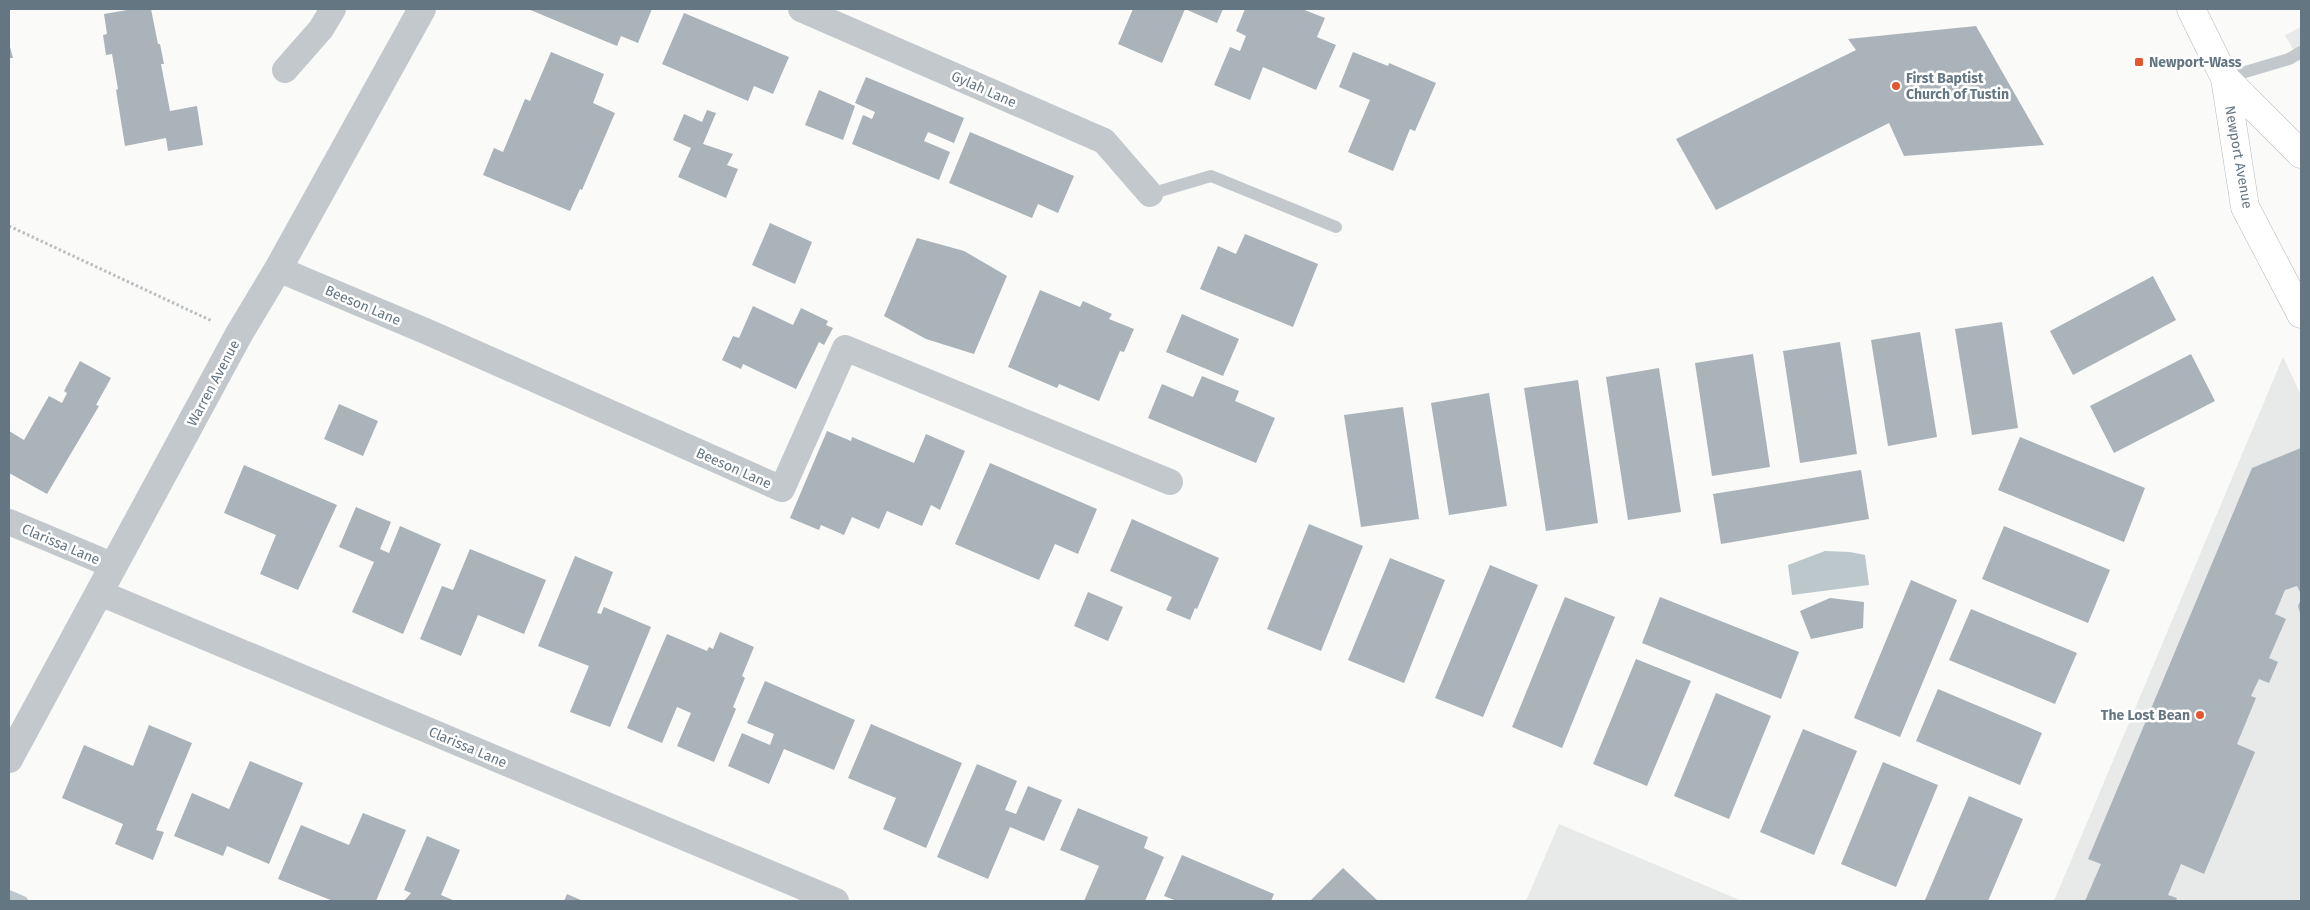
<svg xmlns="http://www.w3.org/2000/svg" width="2310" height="910" viewBox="0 0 2310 910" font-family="'Fira Sans',sans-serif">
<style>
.built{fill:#e8e9e9}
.water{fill:#bbc7cb}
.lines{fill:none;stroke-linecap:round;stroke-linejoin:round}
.stream{stroke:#bbc7cb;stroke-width:10}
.building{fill:#aab3b9}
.primary-casing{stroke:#b5babe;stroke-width:29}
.path{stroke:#bbbfc2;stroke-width:3;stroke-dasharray:2.5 2.5;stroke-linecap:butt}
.service{stroke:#c3c8cc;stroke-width:12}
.minor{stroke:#c3c8cc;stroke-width:26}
.tertiary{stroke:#c3c8cc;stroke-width:28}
.primary{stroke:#fff;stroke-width:28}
.poi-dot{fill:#e4572e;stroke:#fff;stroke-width:2}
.labels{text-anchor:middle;stroke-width:5;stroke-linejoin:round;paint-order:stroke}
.poi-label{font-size:14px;font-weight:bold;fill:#657683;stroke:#fff;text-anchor:start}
.street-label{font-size:14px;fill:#657683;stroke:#fff}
</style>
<rect width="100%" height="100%" fill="#fafaf8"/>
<g class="built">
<path d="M2301 27V64L2285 35Z"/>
<path d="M2283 357 2301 395V901H2054Z"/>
<path d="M1559 824 1742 901H1526Z"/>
</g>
<path class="water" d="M1825 551 1850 552 1865 555 1869 585 1792 595 1788 565Z"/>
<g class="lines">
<path class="stream" d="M9 895 23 901"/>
</g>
<g class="building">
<path d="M133 9H151L158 44H160L164 64H161L170 111 197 106 203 145 168 151 166 138 125 146 116 90 118 89 112 54 106 55 103 35 107 34 104 14Z"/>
<path d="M528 9H652L638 43 621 36 617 46Z"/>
<path d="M1133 9H1223L1217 23 1185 9 1162 63 1118 44Z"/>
<path d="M1245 9H1302L1325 18 1317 37 1336 45 1316 90 1263 67 1250 100 1214 85 1230 47 1240 51 1246 36 1236 31Z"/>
<path d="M684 13 789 57 773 94 754 86 748 101 662 64Z"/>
<path d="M1976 26 2044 145 1904 156 1889 123 1716 210 1676 139 1856 50 1848 39Z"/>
<path d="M9 43 13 58H9Z"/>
<path d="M551 52 604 74 593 103 615 113 582 190 580 189 570 211 483 175 494 148 503 152 525 99 530 101Z"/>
<path d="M1353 52 1388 66 1389 63 1436 83 1415 131 1410 129 1393 171 1348 152 1370 100 1339 87Z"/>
<path d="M866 77 964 118 954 143 928 132 924 141 950 152 939 180 852 144 863 115 872 119 875 112 855 103Z"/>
<path d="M819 90 855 106 843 140 805 125Z"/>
<path d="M707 110 716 113 703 144 733 154 727 165 738 169 726 198 678 177 691 148 673 140 684 114 702 122Z"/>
<path d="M970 132 1074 176 1058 213 1038 204 1032 218 949 183Z"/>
<path d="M770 223 812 242 795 284 752 265Z"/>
<path d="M1245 234 1318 264 1293 327 1200 289 1218 246 1236 254Z"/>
<path d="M917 238 964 251 1007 276 974 354 926 339 884 316Z"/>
<path d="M2153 276 2176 320 2073 375 2050 331Z"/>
<path d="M1040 290 1080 307 1083 301 1112 314 1109 319 1134 329 1124 352 1120 351 1099 401 1059 384 1057 388 1008 367Z"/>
<path d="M753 306 793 325 801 308 828 321 826 325 833 328 824 345 819 342 796 389 743 364 741 369 722 360 733 336 739 338Z"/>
<path d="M1182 314 1239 339 1223 376 1166 352Z"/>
<path d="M2002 322 2018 428 1972 435 1955 329Z"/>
<path d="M1920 332 1937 437 1888 446 1871 340Z"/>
<path d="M1840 342 1857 454 1800 463 1783 351Z"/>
<path d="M1753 354 1770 467 1712 476 1695 363Z"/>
<path d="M2191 354 2215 401 2114 453 2090 406Z"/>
<path d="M80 361 111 378 96 405 99 406 47 494 9 473V431L24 440 49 396 62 403 67 393 64 391Z"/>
<path d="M1659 368 1681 512 1628 520 1606 377Z"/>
<path d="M1202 376 1239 391 1235 401 1275 418 1256 463 1148 418 1162 384 1193 397Z"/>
<path d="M1578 380 1598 523 1546 531 1524 388Z"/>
<path d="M1489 393 1507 506 1449 515 1431 403Z"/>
<path d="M339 404 378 421 363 456 324 439Z"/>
<path d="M1403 407 1419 519 1361 527 1344 415Z"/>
<path d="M827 431 851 441 852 437 914 463 926 434 965 451 940 510 931 505 922 526 887 511 879 529 852 517 844 535 821 525 819 530 790 518Z"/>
<path d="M2020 437 2145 488 2124 542 1998 490Z"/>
<path d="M2301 448V594L2297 586 2285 590 2275 614 2286 619 2269 658 2278 662 2269 683 2259 679 2251 696 2256 698 2237 744 2255 752 2204 874 2181 864 2168 895 2177 898 2176 901H2085L2101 864 2088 859 2252 468Z"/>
<path d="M990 463 1097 509 1078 554 1055 544 1039 580 955 544Z"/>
<path d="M244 465 337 505 298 590 260 574 276 535 224 513Z"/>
<path d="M1861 470 1869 519 1721 544 1713 494Z"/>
<path d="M356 507 391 522 380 549 389 553 400 526 441 544 403 634 352 612 374 562 339 547Z"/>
<path d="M1132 519 1219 558 1197 609 1195 608 1190 620 1166 610 1172 597 1110 571Z"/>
<path d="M1309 524 1363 546 1321 651 1267 629Z"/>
<path d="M2004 526 2110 570 2088 623 1982 579Z"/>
<path d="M470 549 546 580 524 634 478 615 461 656 420 639 442 586 453 590Z"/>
<path d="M575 556 613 572 597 613 601 614 604 607 651 627 610 727 570 712 589 666 538 646Z"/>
<path d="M1390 558 1445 580 1404 683 1348 660Z"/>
<path d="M1490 565 1538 585 1483 717 1435 698Z"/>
<path d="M1911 580 1957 600 1900 737 1854 718Z"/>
<path d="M1088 592 1123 607 1108 641 1074 626Z"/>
<path d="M1565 597 1615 617 1562 748 1512 727Z"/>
<path d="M1660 597 1799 652 1781 699 1642 643Z"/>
<path d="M1830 598 1864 602 1863 628 1811 639 1800 611Z"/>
<path d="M2301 599V617L2298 606Z"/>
<path d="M1971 609 2077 653 2055 704 1949 660Z"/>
<path d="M720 632 754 647 742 676 745 678 733 707 736 709 714 762 677 746 691 713 677 707 662 743 627 728 667 634 707 651 709 647 713 649Z"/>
<path d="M1636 659 1691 681 1647 786 1593 764Z"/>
<path d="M765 681 855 720 834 770 784 749 769 784 728 766 742 733 770 745 774 734 747 723Z"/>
<path d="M1938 689 2042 733 2020 785 1916 741Z"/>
<path d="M1716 693 1771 716 1729 819 1674 796Z"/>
<path d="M871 724 962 763 926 848 883 829 896 798 848 778Z"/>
<path d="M149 725 192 743 156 830 164 832 153 860 115 844 123 824 62 798 84 745 133 766Z"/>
<path d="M1803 729 1857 751 1814 855 1760 832Z"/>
<path d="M250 761 303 783 269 864 227 846 223 856 174 836 192 793 229 809Z"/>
<path d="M1883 762 1938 785 1896 887 1841 864Z"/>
<path d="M977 764 1017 781 1005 810 1016 814 1028 786 1062 800 1044 841 1010 827 988 879 937 857Z"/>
<path d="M1969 796 2023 819 1988 901H1928L1925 900Z"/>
<path d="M1078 808 1148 837 1144 848 1164 857 1145 901H1084L1099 866 1060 850Z"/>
<path d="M363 813 406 830 376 901H333L278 879 301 825 349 845Z"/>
<path d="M427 836 460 850 441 895 455 901H404L411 893 404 890Z"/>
<path d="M1182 855 1274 894 1271 901H1177L1164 896Z"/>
<path d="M1343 868 1378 901H1310Z"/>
<path d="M567 894 583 901H564Z"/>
</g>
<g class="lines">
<g class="primary-casing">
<g id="primary">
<path d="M2191 9 2225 78 2245 207 2301 314"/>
<path d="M2225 78 2301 154"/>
</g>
</g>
<path class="path" d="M9 226 212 321"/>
<g class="service">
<path d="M2225 78 2289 59 2301 52"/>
<path d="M1150 194 1211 176 1336 227"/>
</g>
<g class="minor">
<path d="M801 9 1104 141 1150 194"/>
<path d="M285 70 321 29 333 9"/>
<path d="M278 269 430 333 782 489 845 348 1170 482"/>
<path d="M9 522 114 566"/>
<path d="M100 593 836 901"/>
</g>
<path class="tertiary" d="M9 759 239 334 278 269 422 9"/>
<use href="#primary" class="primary"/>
</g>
<g class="poi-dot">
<rect x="2134" y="57" width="10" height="10" rx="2.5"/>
<circle cx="1896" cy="86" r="5"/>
<circle cx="2200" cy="715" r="5"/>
</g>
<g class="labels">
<g class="poi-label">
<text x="2149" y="67">Newport-Wass</text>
<text x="1906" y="83">First Baptist<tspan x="1906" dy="16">Church of Tustin</tspan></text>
<text x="2190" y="720" text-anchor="end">The Lost Bean</text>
</g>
<g class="street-label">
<text transform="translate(984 89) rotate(24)" y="5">Gylah Lane</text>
<text transform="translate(2239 157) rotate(80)" y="5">Newport Avenue</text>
<text transform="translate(363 305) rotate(23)" y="5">Beeson Lane</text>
<text transform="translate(213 383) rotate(-62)" y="5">Warren Avenue</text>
<text transform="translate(734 468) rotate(24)" y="5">Beeson Lane</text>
<text transform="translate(61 544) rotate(23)" y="5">Clarissa Lane</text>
<text transform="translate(468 747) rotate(23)" y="5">Clarissa Lane</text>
</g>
</g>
<rect width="2310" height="910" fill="none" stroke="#657683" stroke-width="20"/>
</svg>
